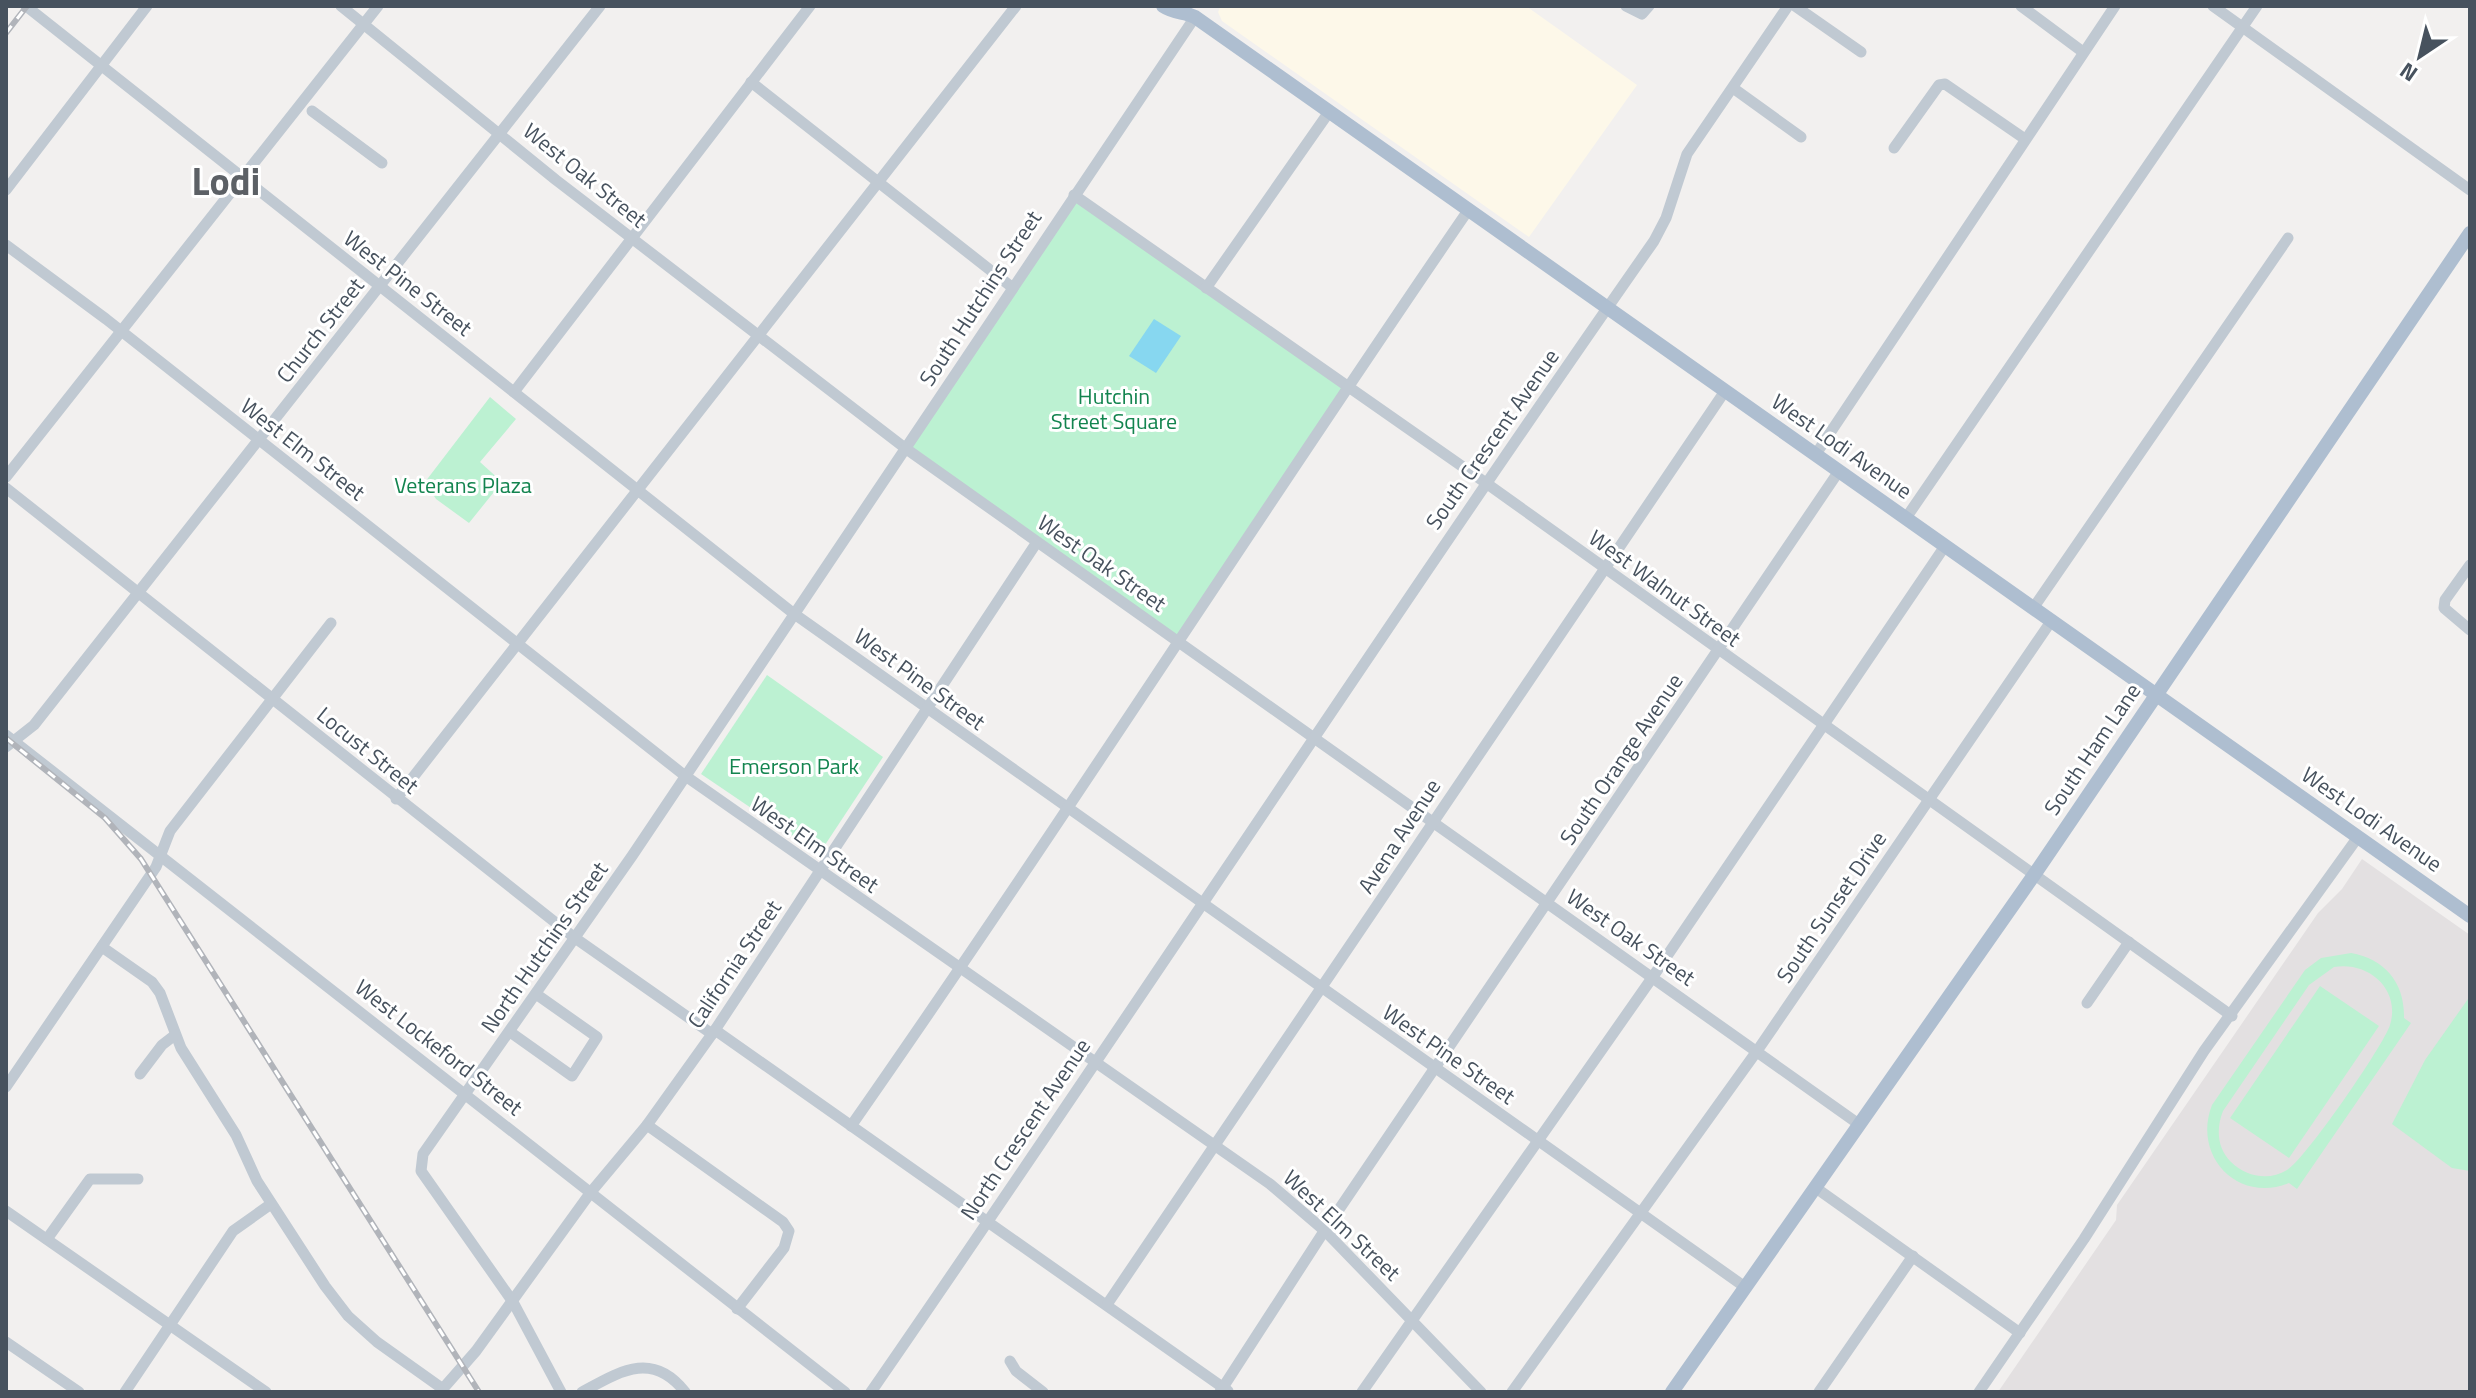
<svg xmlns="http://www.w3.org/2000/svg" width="2476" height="1398" viewBox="0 0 2476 1398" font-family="'Titillium Web',sans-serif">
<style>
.commercial{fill:#fdf8e9}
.education{fill:#e3e0e1}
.green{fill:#bcf1d2;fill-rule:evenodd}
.water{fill:#87d7f0}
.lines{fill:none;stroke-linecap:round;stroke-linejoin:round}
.minor{stroke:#c0c9d2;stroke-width:11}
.major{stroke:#aebed0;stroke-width:14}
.rail-casing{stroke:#b1b4ba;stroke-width:6}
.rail{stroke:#fff;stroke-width:3;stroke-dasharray:9;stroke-linecap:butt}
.labels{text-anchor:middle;stroke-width:6;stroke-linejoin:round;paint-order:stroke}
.street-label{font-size:22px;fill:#47525e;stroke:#fff}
.park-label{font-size:22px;fill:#13844f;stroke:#fff}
.town-label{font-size:38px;font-weight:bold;fill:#5c6065;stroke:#fff}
</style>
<rect width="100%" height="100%" fill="#f2f0ef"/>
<path class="commercial" d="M1221 6H1526L1637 85 1529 237 1222 21 1218 12Z"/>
<path class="education" d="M2362 859 2470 935V1392H1998L2116 1220 2117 1205 2318 913 2342 889Z"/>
<g class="green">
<path d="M1074 195 1347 388 1179 641 905 448Z"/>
<path d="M490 397 516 419 480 462 502 482 469 523 436 499 425 482Z"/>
<path d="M767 675 883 757 819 854 701 774Z"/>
<path d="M2351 953C2385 959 2405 983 2404 1018L2411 1023 2297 1189 2289 1183C2238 1204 2192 1156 2212 1105L2305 970 2321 958ZM2334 967C2368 961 2401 989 2390 1025 2384 1045 2304 1161 2287 1170 2269 1181 2246 1177 2231 1162 2217 1148 2216 1129 2223 1111L2309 985Z"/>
<path d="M2320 986 2379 1026 2289 1158 2230 1118Z"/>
<path d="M2468 999H2470V1171L2452 1168 2392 1124 2425 1060Z"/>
</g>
<path class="water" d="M1154 319 1181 336 1156 373 1129 356Z"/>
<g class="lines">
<g class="minor">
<path d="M26 6 793 613 1745 1287"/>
<path d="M341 6 556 180 905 448 1860 1125"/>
<path d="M1626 6 1642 14 1649 6"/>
<path d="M1795 6 1861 52"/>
<path d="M2021 6 2083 52"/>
<path d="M2213 6 2470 190"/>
<path d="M751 82 1013 288"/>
<path d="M1733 88 1801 137"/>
<path d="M312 111 382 163"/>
<path d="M1894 148 1939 85 1945 84 2025 139"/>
<path d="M6 190 147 6"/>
<path d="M1074 195 1486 483 2232 1016"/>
<path d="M6 245 106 319 684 775 1270 1184 1325 1231 1481 1392"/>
<path d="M1206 288 1329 112"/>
<path d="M514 392 810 6"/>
<path d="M1816 454 2115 6"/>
<path d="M6 477 378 6"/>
<path d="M6 488 575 938 712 1034"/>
<path d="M1906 518 2257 6"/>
<path d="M2470 565 2445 600 2444 608 2470 630"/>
<path d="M2034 607 2288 238"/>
<path d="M6 735 845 1392"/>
<path d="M6 747 34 725 600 6"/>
<path d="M396 799 1016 6"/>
<path d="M102 947 152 982 160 993 181 1048 236 1135 257 1181 325 1286 348 1316 377 1342 443 1389"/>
<path d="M2087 1003 2129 942"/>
<path d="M715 1030 1228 1391"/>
<path d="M510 1032 572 1076 597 1037 536 994"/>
<path d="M140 1074 162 1045 175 1035"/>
<path d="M6 1087 156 867 170 831 331 623"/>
<path d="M647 1125 783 1222 789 1231 784 1248 737 1309"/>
<path d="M851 1126C1062 824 1260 513 1469 209"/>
<path d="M1816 1188 2020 1333"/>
<path d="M6 1211 266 1392"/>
<path d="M47 1239 90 1179H138"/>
<path d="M1108 1303 1725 391"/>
<path d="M6 1342 79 1392"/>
<path d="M1010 1361 1016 1371 1043 1392"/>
<path d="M125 1392 233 1231 271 1204"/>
<path d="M440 1392 476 1351 591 1192 647 1125 715 1030 1037 542"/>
<path d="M561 1392 513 1302 421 1171 423 1154 632 856 1195 17"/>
<path d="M582 1392C619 1372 652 1350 685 1392"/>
<path d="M871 1392C1135 1010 1388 621 1654 241L1666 218 1687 154 1788 6"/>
<path d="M1220 1392 1321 1236 1839 471"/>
<path d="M1362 1392 1652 978 1945 546"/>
<path d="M1512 1392 1757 1051 2052 620"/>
<path d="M1819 1392 1913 1256"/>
<path d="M1979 1392 2084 1239 2204 1051 2358 837"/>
</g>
<g class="major">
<path d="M1163 6C1175 14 1184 11 1195 17L2470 916"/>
<path d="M1672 1392 2034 875 2470 233"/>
</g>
<g class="rail-casing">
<g id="rail">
<path d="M6 33 27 6"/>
<path d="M6 738 105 818 141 859 479 1392"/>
</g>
</g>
<use href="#rail" class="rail"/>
</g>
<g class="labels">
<g class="street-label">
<text transform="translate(585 175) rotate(39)" y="8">West Oak Street</text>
<text transform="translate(408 283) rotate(38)" y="8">West Pine Street</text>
<text transform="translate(980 298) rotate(-57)" y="8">South Hutchins Street</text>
<text transform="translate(320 330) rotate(-52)" y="8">Church Street</text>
<text transform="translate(1492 439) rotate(-55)" y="8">South Crescent Avenue</text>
<text transform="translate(1842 446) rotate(35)" y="8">West Lodi Avenue</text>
<text transform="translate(303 449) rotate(38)" y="8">West Elm Street</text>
<text transform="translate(1102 563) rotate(35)" y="8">West Oak Street</text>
<text transform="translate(1665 588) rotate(36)" y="8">West Walnut Street</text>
<text transform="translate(920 679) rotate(36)" y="8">West Pine Street</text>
<text transform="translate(2092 749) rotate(-56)" y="8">South Ham Lane</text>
<text transform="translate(368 750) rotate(39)" y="8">Locust Street</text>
<text transform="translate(1621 759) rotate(-56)" y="8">South Orange Avenue</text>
<text transform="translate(2372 819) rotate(35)" y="8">West Lodi Avenue</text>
<text transform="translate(1399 836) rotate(-57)" y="8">Avena Avenue</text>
<text transform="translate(815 844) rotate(35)" y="8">West Elm Street</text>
<text transform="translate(1831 907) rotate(-56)" y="8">South Sunset Drive</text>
<text transform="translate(1631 937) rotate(35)" y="8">West Oak Street</text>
<text transform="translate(544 947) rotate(-55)" y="8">North Hutchins Street</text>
<text transform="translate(734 964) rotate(-56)" y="8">California Street</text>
<text transform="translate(439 1047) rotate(38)" y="8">West Lockeford Street</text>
<text transform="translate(1449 1054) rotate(35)" y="8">West Pine Street</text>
<text transform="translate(1025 1129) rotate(-56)" y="8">North Crescent Avenue</text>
<text transform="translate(1342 1225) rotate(43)" y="8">West Elm Street</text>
</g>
<g class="park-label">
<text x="1114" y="404">Hutchin<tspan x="1114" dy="25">Street Square</tspan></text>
<text x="463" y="493">Veterans Plaza</text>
<text x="794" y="774">Emerson Park</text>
</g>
<g class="town-label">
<text x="226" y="195">Lodi</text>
</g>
</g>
<rect width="2476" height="1398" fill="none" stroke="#47525e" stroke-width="16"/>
<g transform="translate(2420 56) rotate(215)" stroke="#ffffff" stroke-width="6" paint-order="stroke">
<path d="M0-6L14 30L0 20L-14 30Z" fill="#47525e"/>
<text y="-12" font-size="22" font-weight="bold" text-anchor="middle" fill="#47525e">N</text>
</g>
</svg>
